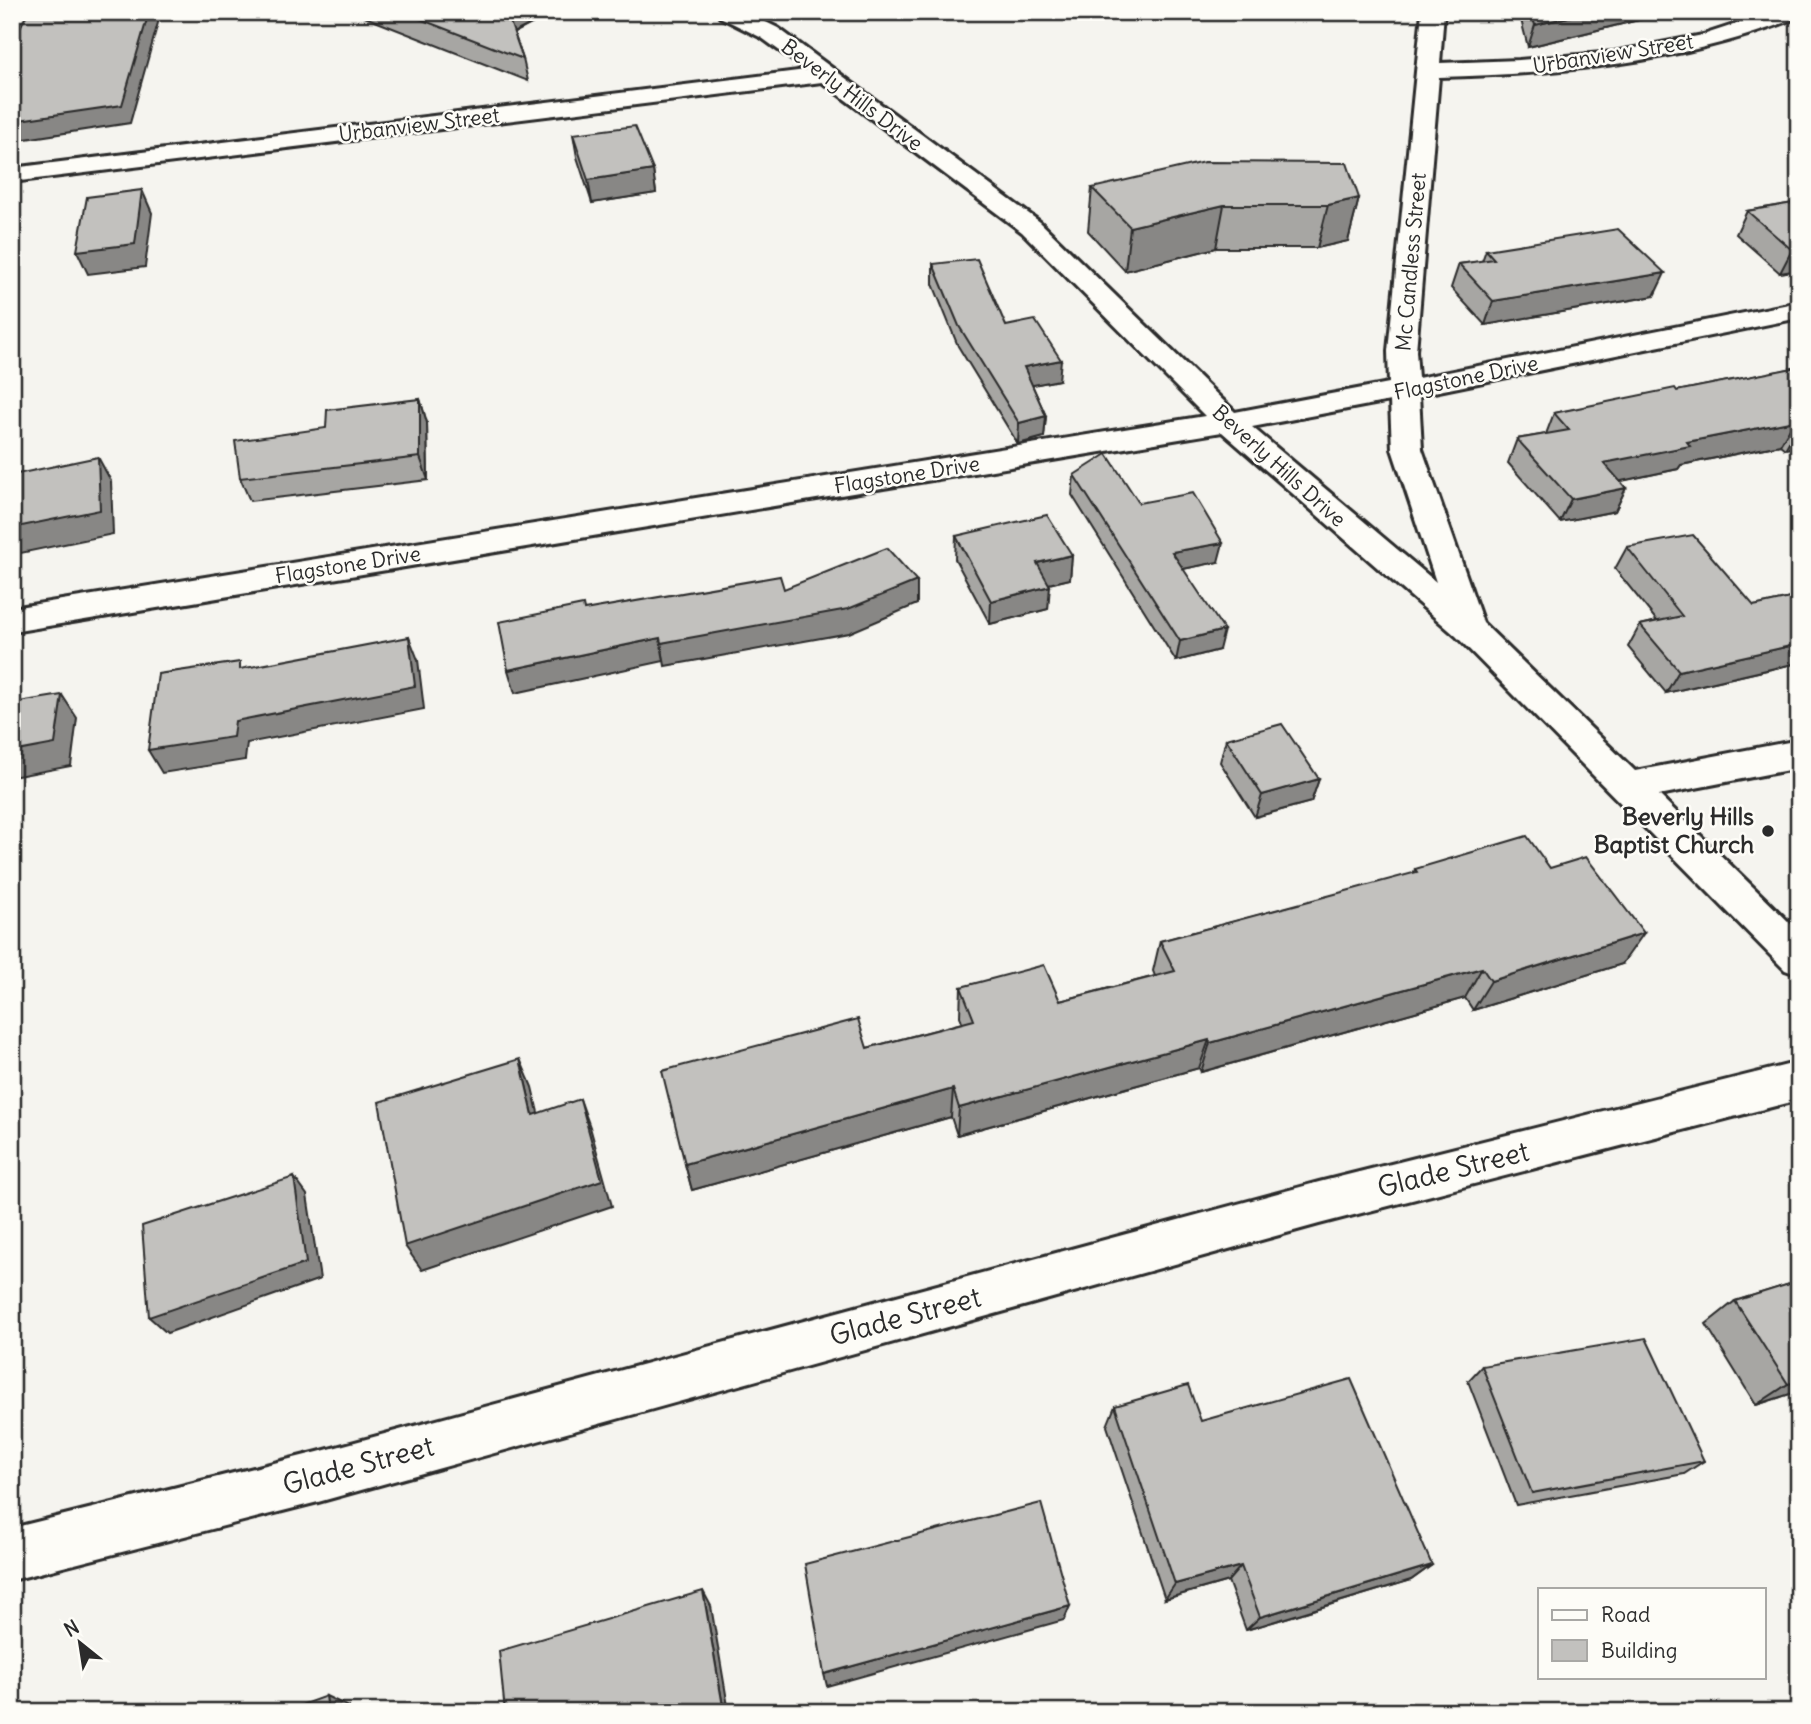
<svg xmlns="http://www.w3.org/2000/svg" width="1811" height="1724" viewBox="0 0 1811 1724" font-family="Delius,sans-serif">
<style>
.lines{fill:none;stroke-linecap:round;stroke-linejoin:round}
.street-casing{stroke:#2b2b2b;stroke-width:6}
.street{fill:#fdfcf7;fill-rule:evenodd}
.wall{fill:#a7a6a3;stroke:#2b2b2b;stroke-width:2}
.shaded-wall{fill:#888785;stroke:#2b2b2b;stroke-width:2}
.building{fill:#c2c1be;stroke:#2b2b2b;stroke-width:2}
.poi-dot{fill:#2b2b2b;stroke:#fdfcf7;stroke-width:2.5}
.labels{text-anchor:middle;stroke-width:5;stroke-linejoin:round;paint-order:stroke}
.far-street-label{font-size:21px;fill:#2b2b2b;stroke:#fdfcf7}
.poi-label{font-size:24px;font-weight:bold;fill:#2b2b2b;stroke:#fdfcf7;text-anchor:end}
.near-street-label{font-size:28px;fill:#2b2b2b;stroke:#fdfcf7}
</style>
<rect width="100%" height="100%" fill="#f5f4ef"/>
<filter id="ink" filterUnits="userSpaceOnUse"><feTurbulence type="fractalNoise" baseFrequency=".0143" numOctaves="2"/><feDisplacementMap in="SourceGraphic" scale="14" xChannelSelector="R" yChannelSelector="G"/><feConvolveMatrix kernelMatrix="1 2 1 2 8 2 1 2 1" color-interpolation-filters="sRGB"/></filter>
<g filter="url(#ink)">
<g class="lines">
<g class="street-casing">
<g id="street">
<path d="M717 12H745L778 28 1040 222 1235 412 1389 383 1388 351 1422 12H1444L1440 63 1519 60 1614 52 1703 35 1773 12H1799V17C1683 63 1562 74 1439 77L1416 351 1418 378 1799 302V318L1419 395 1422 449 1483 623 1635 771 1799 740V768L1659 795 1799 932V975L1785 970 1456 636 1222 432 12 632V608L1205 416 1022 232 822 82 12 182V168L806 70 762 38 720 17ZM1390 401 1392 449 1436 582 1252 427Z"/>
<path d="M1799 1062V1100L1319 1224 318 1502 12 1580V1528L318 1452 1319 1182Z"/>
</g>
</g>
<use href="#street" class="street"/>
</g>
<g class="wall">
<path d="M352 12H549V15L514 33 523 59 528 81Z"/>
<path d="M1519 12H1671L1528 47Z"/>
<path d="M573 134 653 170 656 193 592 203 577 157Z"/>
<path d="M1092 188 1359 198 1348 241 1317 248H1216L1125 271 1088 231Z"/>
<path d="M1799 202V270L1780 273 1736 234 1747 211Z"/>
<path d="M1486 250 1654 296 1485 325 1451 288 1459 264 1482 261Z"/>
<path d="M933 264 1006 326 1059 380 1032 385 1046 416 1044 437 1018 444 958 346 933 284Z"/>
<path d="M1799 367V446L1785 449 1780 445 1681 465 1678 469 1620 481 1626 488 1615 511 1560 522 1508 463 1517 439 1546 434 1554 413 1677 391Z"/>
<path d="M420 399 427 423 428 480 250 501 240 478 326 428Z"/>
<path d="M1074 475 1139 503 1218 562 1183 569 1219 650 1176 661 1072 495Z"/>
<path d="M956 536 1072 555 1070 579 1049 584 1048 609 990 624 955 559Z"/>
<path d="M1627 547 1754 606 1799 596V670L1793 664 1666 693 1628 647 1640 625 1657 621 1615 569Z"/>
<path d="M1226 739 1319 779 1311 802 1255 817 1220 762Z"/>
<path d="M1415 869 1622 964 1473 1010 1465 998 1201 1072 1199 1068 957 1135 951 1117 692 1190 685 1164 867 1048 962 1023 960 1016 961 987 1060 1001 1155 976 1153 971 1160 941 1413 874Z"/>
<path d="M1799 1281V1391L1756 1405 1706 1324 1735 1301Z"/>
<path d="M1482 1366 1704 1461 1684 1474 1516 1505 1468 1381Z"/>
<path d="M1115 1406 1201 1421 1432 1565 1411 1580 1246 1630 1228 1581 1165 1599 1107 1426Z"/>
</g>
<g class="shaded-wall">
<path d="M149 12H161L130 123 12 141V121Z"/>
<path d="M508 12H549V15L511 34 507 13Z"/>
<path d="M1589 12H1671L1528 47 1535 25Z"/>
<path d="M653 170 656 193 592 203 588 180Z"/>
<path d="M142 190 152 213 145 267 88 274 77 251Z"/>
<path d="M1359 198 1348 241 1317 248 1328 205Z"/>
<path d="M1224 205 1216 248 1125 271 1130 227Z"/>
<path d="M1799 249V270L1780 273 1792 250Z"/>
<path d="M1665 273 1654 296 1485 325 1493 301Z"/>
<path d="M1061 360 1059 380 1023 387 1024 367Z"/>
<path d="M420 399 427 423 428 480 420 457Z"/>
<path d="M1046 416 1044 437 1018 444 1019 423Z"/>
<path d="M1794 421 1780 445 1681 465 1678 469 1593 487 1604 463 1687 442Z"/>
<path d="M1799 425V446L1785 449Z"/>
<path d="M98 457 111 481 113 534 21 553 12 540V528Z"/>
<path d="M1626 488 1615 511 1560 522 1571 499Z"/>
<path d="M1223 543 1218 562 1168 572 1172 552Z"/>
<path d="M1072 555 1070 579 1035 587 1037 563Z"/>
<path d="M917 581V604L849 633 665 666 661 643Z"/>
<path d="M1050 586 1048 609 990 624 991 601Z"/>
<path d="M1224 630 1219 650 1176 661 1180 641Z"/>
<path d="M409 637 418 660 424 709 247 743 245 760 162 773 148 750 235 721Z"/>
<path d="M660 638 664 661 515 693 508 670Z"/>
<path d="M1799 644V655L1793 664 1666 693 1679 671Z"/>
<path d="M62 695 77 718 71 766 12 777V752Z"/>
<path d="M1319 779 1311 802 1255 817 1262 795Z"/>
<path d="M1644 933 1622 964 1473 1010 1491 981Z"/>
<path d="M1482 968 1465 998 1201 1072 1210 1043Z"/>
<path d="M1209 1040 1199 1068 957 1135 959 1108Z"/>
<path d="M520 1059 532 1087 545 1142 533 1115Z"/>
<path d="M953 1089 951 1117 692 1190 685 1164Z"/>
<path d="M580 1099 590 1127 612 1206 422 1270 405 1246Z"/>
<path d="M294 1177 307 1195 320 1279 167 1333 149 1317Z"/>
<path d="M1799 1381V1391L1756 1405 1788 1384Z"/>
<path d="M1432 1565 1411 1580 1246 1630 1260 1617Z"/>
<path d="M1241 1566 1228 1581 1165 1599 1175 1584Z"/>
<path d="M703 1591 711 1606 729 1712H724Z"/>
<path d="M1070 1606 1064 1620 827 1686 824 1674Z"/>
<path d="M326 1696 349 1707 350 1712H328Z"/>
</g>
<g class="building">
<path d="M28 12H149L122 105 12 121V43Z"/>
<path d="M402 12H508L507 13 523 59Z"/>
<path d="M1531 12H1589L1535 25Z"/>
<path d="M635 126 653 170 588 180 573 134Z"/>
<path d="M1204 162 1347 163 1359 198 1328 205H1224L1130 227 1092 188Z"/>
<path d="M142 190 135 244 77 251 87 197Z"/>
<path d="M1799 202V249L1792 250 1747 211Z"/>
<path d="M1618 229 1665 273 1493 301 1459 264 1494 259 1486 250Z"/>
<path d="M977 259 1006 326 1035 320 1061 360 1024 367 1046 416 1019 423 959 326 933 264Z"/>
<path d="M1798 367 1799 425 1794 421 1687 442 1690 446 1604 463 1626 488 1571 499 1517 439 1569 430 1554 413 1675 388 1677 391Z"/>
<path d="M420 399V457L240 478 235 441 326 428 327 410Z"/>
<path d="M1107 454 1139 503 1193 493 1223 543 1172 552 1224 630 1180 641 1074 475Z"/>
<path d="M98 457 100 510 12 528V475Z"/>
<path d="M1047 515 1072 555 1037 563 1050 586 991 601 956 536Z"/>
<path d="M1693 535 1754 606 1799 596V644L1679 671 1640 625 1682 616 1627 547Z"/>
<path d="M887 548 917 581 848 609 661 643 660 638 508 670 499 622 583 605 584 610 780 576 784 589Z"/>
<path d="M409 637 415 686 235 721 233 737 148 750 158 674 240 662V669Z"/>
<path d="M62 695 55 744 12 752V703Z"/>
<path d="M1282 724 1319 779 1262 795 1226 739Z"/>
<path d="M1527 836 1550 868 1586 857 1644 933 1491 981 1482 968 1210 1043 1209 1040 959 1108 953 1089 685 1164 662 1071 858 1019 867 1048 974 1020 961 987 1044 965 1060 1001 1175 971 1160 941 1417 872 1415 869Z"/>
<path d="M520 1059 533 1115 580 1099 602 1180 405 1246 379 1102Z"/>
<path d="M294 1177 306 1263 149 1317 142 1226Z"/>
<path d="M1799 1281V1381L1788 1384 1735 1301Z"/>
<path d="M1646 1338 1704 1461 1532 1493 1482 1366Z"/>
<path d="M1351 1379 1432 1565 1260 1617 1241 1566 1175 1584 1115 1406 1188 1385 1201 1421Z"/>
<path d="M1041 1503 1070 1606 824 1674 805 1564Z"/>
<path d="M703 1591 724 1712H505L499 1651Z"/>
<path d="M326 1696 328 1712H282Z"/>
</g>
</g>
<circle class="poi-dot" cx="1768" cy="831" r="7"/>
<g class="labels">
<g class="far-street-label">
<text transform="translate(1613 54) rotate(-9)" y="7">Urbanview Street</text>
<text transform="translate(852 95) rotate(37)" y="7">Beverly Hills Drive</text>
<text transform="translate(419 125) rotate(-7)" y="7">Urbanview Street</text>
<text transform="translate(1411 262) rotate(-85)" y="7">Mc Candless Street</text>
<text transform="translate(1466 378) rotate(-12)" y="7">Flagstone Drive</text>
<text transform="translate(1279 466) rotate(42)" y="7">Beverly Hills Drive</text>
<text transform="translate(907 475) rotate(-9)" y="7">Flagstone Drive</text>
<text transform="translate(348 565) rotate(-9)" y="7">Flagstone Drive</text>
</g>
<g class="poi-label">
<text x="1754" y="825">Beverly Hills<tspan x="1754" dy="28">Baptist Church</tspan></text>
</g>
<g class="near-street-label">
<text transform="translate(1453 1169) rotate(-14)" y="10">Glade Street</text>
<text transform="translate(905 1316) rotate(-15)" y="10">Glade Street</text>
<text transform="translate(358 1465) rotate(-15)" y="10">Glade Street</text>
</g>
</g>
<rect width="1811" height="1724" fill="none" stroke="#fdfcf7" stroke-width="42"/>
<rect x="21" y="21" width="1769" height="1682" fill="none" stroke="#2b2b2b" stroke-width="2.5" filter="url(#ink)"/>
<rect x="1538" y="1588" width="228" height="91" fill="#fdfcf7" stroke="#a9a8a5" stroke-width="2"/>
<rect x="1552" y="1610" width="35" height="10" fill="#fdfcf7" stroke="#a9a8a5" stroke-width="2"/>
<text x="1601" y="1622" font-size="21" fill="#2b2b2b">Road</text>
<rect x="1552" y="1640" width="35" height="21" fill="#c2c1be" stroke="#a9a8a5" stroke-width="2"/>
<text x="1601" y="1658" font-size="21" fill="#2b2b2b">Building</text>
<g transform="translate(80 1643) rotate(330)" stroke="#fdfcf7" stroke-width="5" paint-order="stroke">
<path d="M0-5L12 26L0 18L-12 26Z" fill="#2b2b2b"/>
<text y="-10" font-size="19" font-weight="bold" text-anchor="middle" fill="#2b2b2b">N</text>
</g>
</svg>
